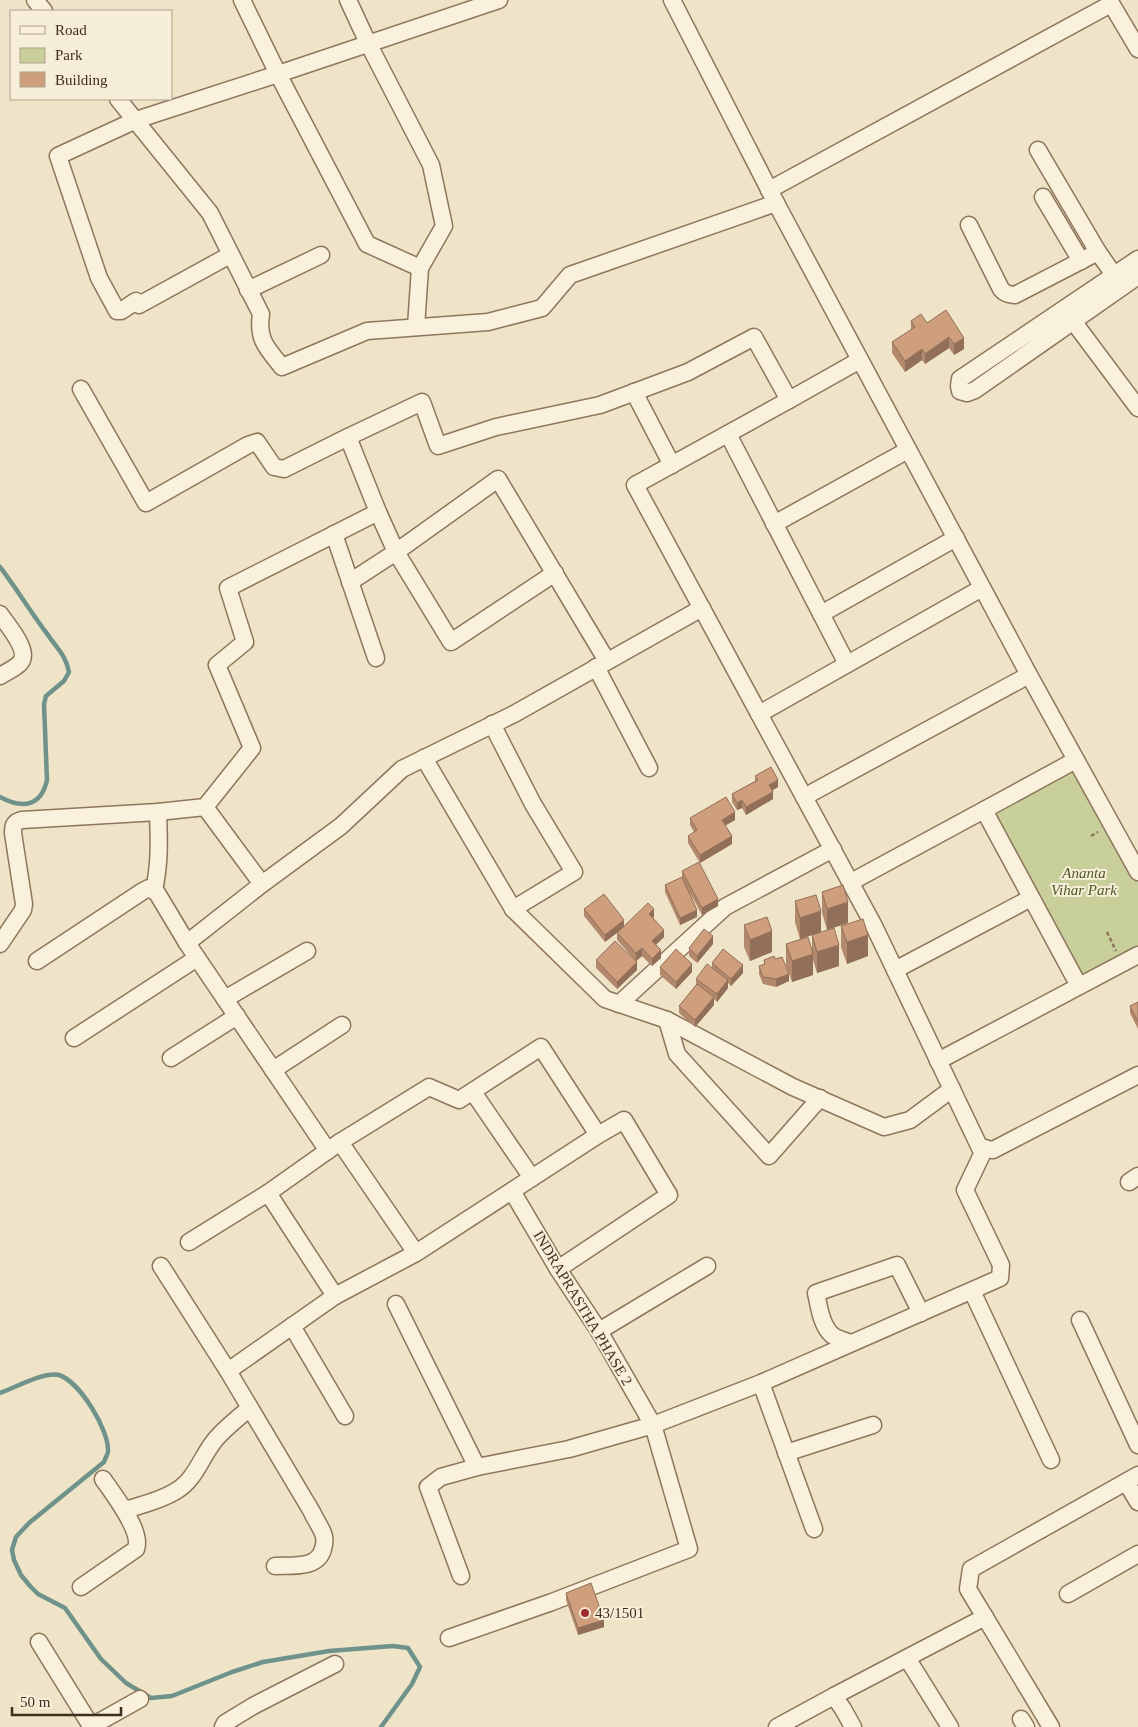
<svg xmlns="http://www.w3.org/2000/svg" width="1138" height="1727" viewBox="0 0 1138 1727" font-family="Georgia,serif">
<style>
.green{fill:#c9cf9b}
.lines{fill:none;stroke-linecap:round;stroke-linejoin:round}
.stream{stroke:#6f938a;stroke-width:4.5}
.minor-casing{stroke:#8d765c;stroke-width:19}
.path{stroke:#8d765c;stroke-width:2.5;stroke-dasharray:4 2.5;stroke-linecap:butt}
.minor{stroke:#faf1dc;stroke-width:16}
.wall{fill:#b2896c}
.shaded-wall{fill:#916f58}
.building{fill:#cf9f7d;stroke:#916f58}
.poi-dot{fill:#9e2a2b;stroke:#f7eed8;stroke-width:2}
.labels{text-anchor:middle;stroke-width:4;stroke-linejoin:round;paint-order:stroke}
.park-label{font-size:15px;font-style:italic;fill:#4d5a26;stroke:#f7eed8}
.street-label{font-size:15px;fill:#3d2e20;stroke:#f7eed8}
.poi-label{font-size:15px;fill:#3d2e20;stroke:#f7eed8;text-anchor:start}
</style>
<rect width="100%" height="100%" fill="#f0e4c8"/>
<path class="green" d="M1076 764 1138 874V953L1080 985 991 810Z"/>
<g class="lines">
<g class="stream">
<path d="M0 567C17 589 31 613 48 635 58 650 65 654 69 672L64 681 46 696 44 704 47 780C41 807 22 809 0 797"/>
<path d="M0 1393C14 1388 45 1371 59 1375 80 1382 109 1430 108 1451 108 1455 105 1458 104 1462L29 1523 16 1537 12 1550 14 1560 21 1575 30 1586 38 1594 65 1608 101 1659 126 1683 151 1698 172 1696 232 1672 263 1662 329 1651 393 1646 408 1648 420 1667 412 1684 381 1727"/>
</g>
<g class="minor-casing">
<g id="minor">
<path d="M35 0 44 11"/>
<path d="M242 0 278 74 499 0"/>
<path d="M348 0 368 43 431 165 444 226 420 268"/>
<path d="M672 0 776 203 1029 675 1138 872"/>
<path d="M1109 0 1138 49"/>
<path d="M118 99 210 213 261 314C257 340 267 348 282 367L367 331 488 322 542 308 570 275 776 203"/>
<path d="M1038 150 1098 252 1114 275"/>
<path d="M769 190 1111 4"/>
<path d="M1043 197 1081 261"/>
<path d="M969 225 1001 289C1005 294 1008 294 1015 295L1098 252"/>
<path d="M230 255 139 305 136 301 121 311H117L99 278 58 156 136 120 278 74 367 244 420 268 416 327"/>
<path d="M1138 259 960 379 959 386 960 391 967 393 975 390 1138 276"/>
<path d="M248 290 321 255"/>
<path d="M1073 321 1138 408"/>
<path d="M634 392 672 465"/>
<path d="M789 400 635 485 874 926 980 1148 993 1150 1138 1075"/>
<path d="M728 434 847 664"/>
<path d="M348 437 422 402 438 446 496 427 600 405 688 372 754 337 789 400 860 360"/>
<path d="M378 512 396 552 498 479 607 661"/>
<path d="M774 524 908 450"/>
<path d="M334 534 376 658"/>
<path d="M350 582 396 552 451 642 555 573"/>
<path d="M0 614C7 625 31 651 20 663 16 668 6 672 0 676"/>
<path d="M821 614 956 538"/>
<path d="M596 667 649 768"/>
<path d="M759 714 982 588"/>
<path d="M492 724 533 804 574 872 513 909"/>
<path d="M424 758 513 909 605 999 667 1020 677 1054 769 1156 820 1098"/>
<path d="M1076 760 984 810 1079 986"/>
<path d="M804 797 1029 675"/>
<path d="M205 807 262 884"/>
<path d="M851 882 984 810"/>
<path d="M154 890C160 863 159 839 158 812"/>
<path d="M187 943 262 884 341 826 402 769 514 714 702 608"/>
<path d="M0 944 23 910 24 904 13 833C13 825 14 822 22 820L158 812 205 807 252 748 217 665 245 642 228 588 378 512 348 437 284 469 274 467 257 442 248 445 146 503 81 389"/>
<path d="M37 961 143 891 149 888 157 893 187 943 328 1151"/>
<path d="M895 970 1031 898"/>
<path d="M225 999 307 951"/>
<path d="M619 1004 725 907 833 849"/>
<path d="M667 1020 793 1087 884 1127 910 1120 952 1089"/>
<path d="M74 1038 197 958"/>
<path d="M171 1058 237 1016"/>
<path d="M938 1061 1138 955"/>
<path d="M273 1070 342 1025"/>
<path d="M473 1092 532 1178"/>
<path d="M340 1142 429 1087 459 1100 541 1047 598 1135"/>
<path d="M1129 1182 1138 1176"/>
<path d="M268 1193 335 1296"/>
<path d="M189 1242 268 1193 340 1142 416 1253 335 1296 228 1371"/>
<path d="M416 1253 598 1135 624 1120 669 1195 558 1269"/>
<path d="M161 1266 228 1371 312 1512C315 1519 320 1526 323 1533 325 1538 325 1543 323 1549 318 1569 292 1565 275 1566"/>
<path d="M972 1291 1051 1460"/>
<path d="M396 1304 477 1467"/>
<path d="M1080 1320 1138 1445"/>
<path d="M292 1326 345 1416"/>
<path d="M599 1331 707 1266"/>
<path d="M851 1343C845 1341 837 1339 832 1335 821 1325 819 1306 816 1293L897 1265 921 1313"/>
<path d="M761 1383 814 1529"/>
<path d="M786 1453 873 1425"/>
<path d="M1126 1482 1138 1502"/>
<path d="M125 1510C141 1505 160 1501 176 1491 196 1479 201 1457 215 1440 225 1428 238 1418 250 1408"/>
<path d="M461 1576 428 1487 441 1477 477 1467 569 1449 653 1425 761 1383 1000 1278 1001 1265 965 1190 985 1148"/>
<path d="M81 1587 136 1549C143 1531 113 1494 103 1479"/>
<path d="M1068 1594 1138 1554"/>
<path d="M449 1638 552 1602 689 1549 653 1425 599 1331 558 1269 512 1191"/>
<path d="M39 1642 91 1726"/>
<path d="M907 1658 950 1727"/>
<path d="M1021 1719 1026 1727"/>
<path d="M90 1727 140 1699"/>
<path d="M223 1727 225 1723 253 1706 335 1664"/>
<path d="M777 1727 834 1696"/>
<path d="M853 1727 843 1709 834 1696 985 1617"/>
<path d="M1051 1727 968 1589 971 1569 1138 1475"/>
</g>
</g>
<g class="path">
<path d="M1091 836 1098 832"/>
<path d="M1107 932 1116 951"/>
</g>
<use href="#minor" class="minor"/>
</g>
<g class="wall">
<path d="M946 310 964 349 954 355 949 348 925 364 922 360 905 372 892 353V342L911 330V321L927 323Z"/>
<path d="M755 776 778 787 773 790V799L746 815 742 808 737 810 732 802V794L755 781Z"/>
<path d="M690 818 735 820 725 826 732 844 700 863 688 843V836L694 832 690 825Z"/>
<path d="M682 871 718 906 702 915 690 893 697 917 680 925 665 892V885L682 877Z"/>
<path d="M843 885 827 930 822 913V892Z"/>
<path d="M795 901 821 932 800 939 795 922Z"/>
<path d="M584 909 624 926 654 917 653 918 664 937 656 945 661 958 652 966 642 956 636 961 617 940V933L605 942 584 916Z"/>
<path d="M744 925 772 952 750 961 744 947Z"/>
<path d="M841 926 868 956 847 964 841 947Z"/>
<path d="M812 935 839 966 817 973 813 960V975L792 982 786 965V944L812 951Z"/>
<path d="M713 944 697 963 689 956V948Z"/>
<path d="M775 959 789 981 776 987 763 984 759 974V966L764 965V960Z"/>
<path d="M596 960 637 970 617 989 596 968Z"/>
<path d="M712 963 743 973 731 986 728 983V988L717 1002 714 999V1005L695 1027 679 1013V1006L696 985V979L712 968Z"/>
<path d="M660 967 692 972 676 989 660 975Z"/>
<path d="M1138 1002V1029L1130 1013V1006Z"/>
<path d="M566 1593 604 1627 578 1635 566 1600Z"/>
</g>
<g class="shaded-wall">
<path d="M949 337V348L925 364V354Z"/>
<path d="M964 338V349L954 355V344Z"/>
<path d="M922 349V360L905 372V361Z"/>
<path d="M778 780V787L769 792V785Z"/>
<path d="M773 792V799L746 815V807Z"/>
<path d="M742 800V808L737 810V803Z"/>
<path d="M735 812V820L722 827V820Z"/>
<path d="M732 836V844L700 863V855Z"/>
<path d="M718 899V906L702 915V908Z"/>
<path d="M848 902V923L827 930V909Z"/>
<path d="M654 909V917L649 921V914Z"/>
<path d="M697 910V917L680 925V918Z"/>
<path d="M821 911V932L800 939V918Z"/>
<path d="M624 920V927L605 942V935Z"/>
<path d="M664 930V937L652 948V941Z"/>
<path d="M772 931V952L750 961V940Z"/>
<path d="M868 935V956L847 964V942Z"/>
<path d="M713 936V944L697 963V956Z"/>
<path d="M839 945V966L817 973V952Z"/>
<path d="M642 948V956L636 961V953Z"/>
<path d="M661 950V958L652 966V959Z"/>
<path d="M813 954V975L792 982V961Z"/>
<path d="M637 962V970L617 989V982Z"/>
<path d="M692 964V972L676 989V982Z"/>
<path d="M743 965V973L731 986V979Z"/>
<path d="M789 974V981L776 987V979Z"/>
<path d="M728 980V988L717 1002V994Z"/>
<path d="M714 997V1005L695 1027V1020Z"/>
<path d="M604 1620V1627L578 1635V1628Z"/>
</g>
<g class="building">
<path d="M946 310 964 338 954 344 949 337 925 354 922 349 905 361 892 342 915 327 911 321 921 314 927 323Z"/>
<path d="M771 767 778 780 769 785 773 792 746 807 742 800 737 803 732 794 758 780 755 776Z"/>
<path d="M726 797 735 812 722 820 732 836 700 855 688 836 697 830 690 818Z"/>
<path d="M699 862 718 899 702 908 682 871Z"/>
<path d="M682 877 697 910 680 918 665 885Z"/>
<path d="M843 885 848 902 827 909 822 892Z"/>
<path d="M604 894 624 920 605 935 584 909Z"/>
<path d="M816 895 821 911 800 918 795 901Z"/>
<path d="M648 903 654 909 649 914 664 930 652 941 661 950 652 959 642 948 636 953 617 933Z"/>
<path d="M767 917 772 931 750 940 744 925Z"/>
<path d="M863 919 868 935 847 942 841 926Z"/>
<path d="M834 928 839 945 817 952 812 935Z"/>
<path d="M704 929 713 936 697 956 689 948Z"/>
<path d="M808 937 813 954 792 961 786 944Z"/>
<path d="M615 941 637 962 617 982 596 960Z"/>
<path d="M676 949 692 964 676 982 660 967Z"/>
<path d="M723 949 743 965 731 979 712 963Z"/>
<path d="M774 956 775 959 782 957 789 974 776 979 763 977 759 966 765 964 764 960Z"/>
<path d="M707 964 728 980 717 994 696 979Z"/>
<path d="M697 984 714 997 695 1020 679 1006Z"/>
<path d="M1138 1002V1022L1130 1006Z"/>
<path d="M591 1583 604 1620 578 1628 566 1593Z"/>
</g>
<circle class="poi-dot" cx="585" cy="1613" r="5"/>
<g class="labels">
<g class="park-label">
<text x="1084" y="878">Ananta<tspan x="1084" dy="17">Vihar Park</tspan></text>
</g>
<g class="street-label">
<text transform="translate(583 1308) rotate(59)" y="5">INDRAPRASTHA PHASE 2</text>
</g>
<g class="poi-label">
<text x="595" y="1618">43/1501</text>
</g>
</g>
<rect x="10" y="10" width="162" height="90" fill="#f7eed8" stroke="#ada18e"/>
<rect x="20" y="26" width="25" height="8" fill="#faf1dc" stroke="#ada18e"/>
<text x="55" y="35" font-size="15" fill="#3d2e20">Road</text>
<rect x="20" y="48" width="25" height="15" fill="#c9cf9b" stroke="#ada18e"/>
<text x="55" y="60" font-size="15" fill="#3d2e20">Park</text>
<rect x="20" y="72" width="25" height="15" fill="#cf9f7d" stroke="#ada18e"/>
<text x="55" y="85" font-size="15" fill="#3d2e20">Building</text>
<path d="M12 1707v8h109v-8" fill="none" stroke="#3d2e20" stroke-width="2.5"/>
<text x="20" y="1707" font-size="15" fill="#3d2e20" stroke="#f7eed8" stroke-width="4" paint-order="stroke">50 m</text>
</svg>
